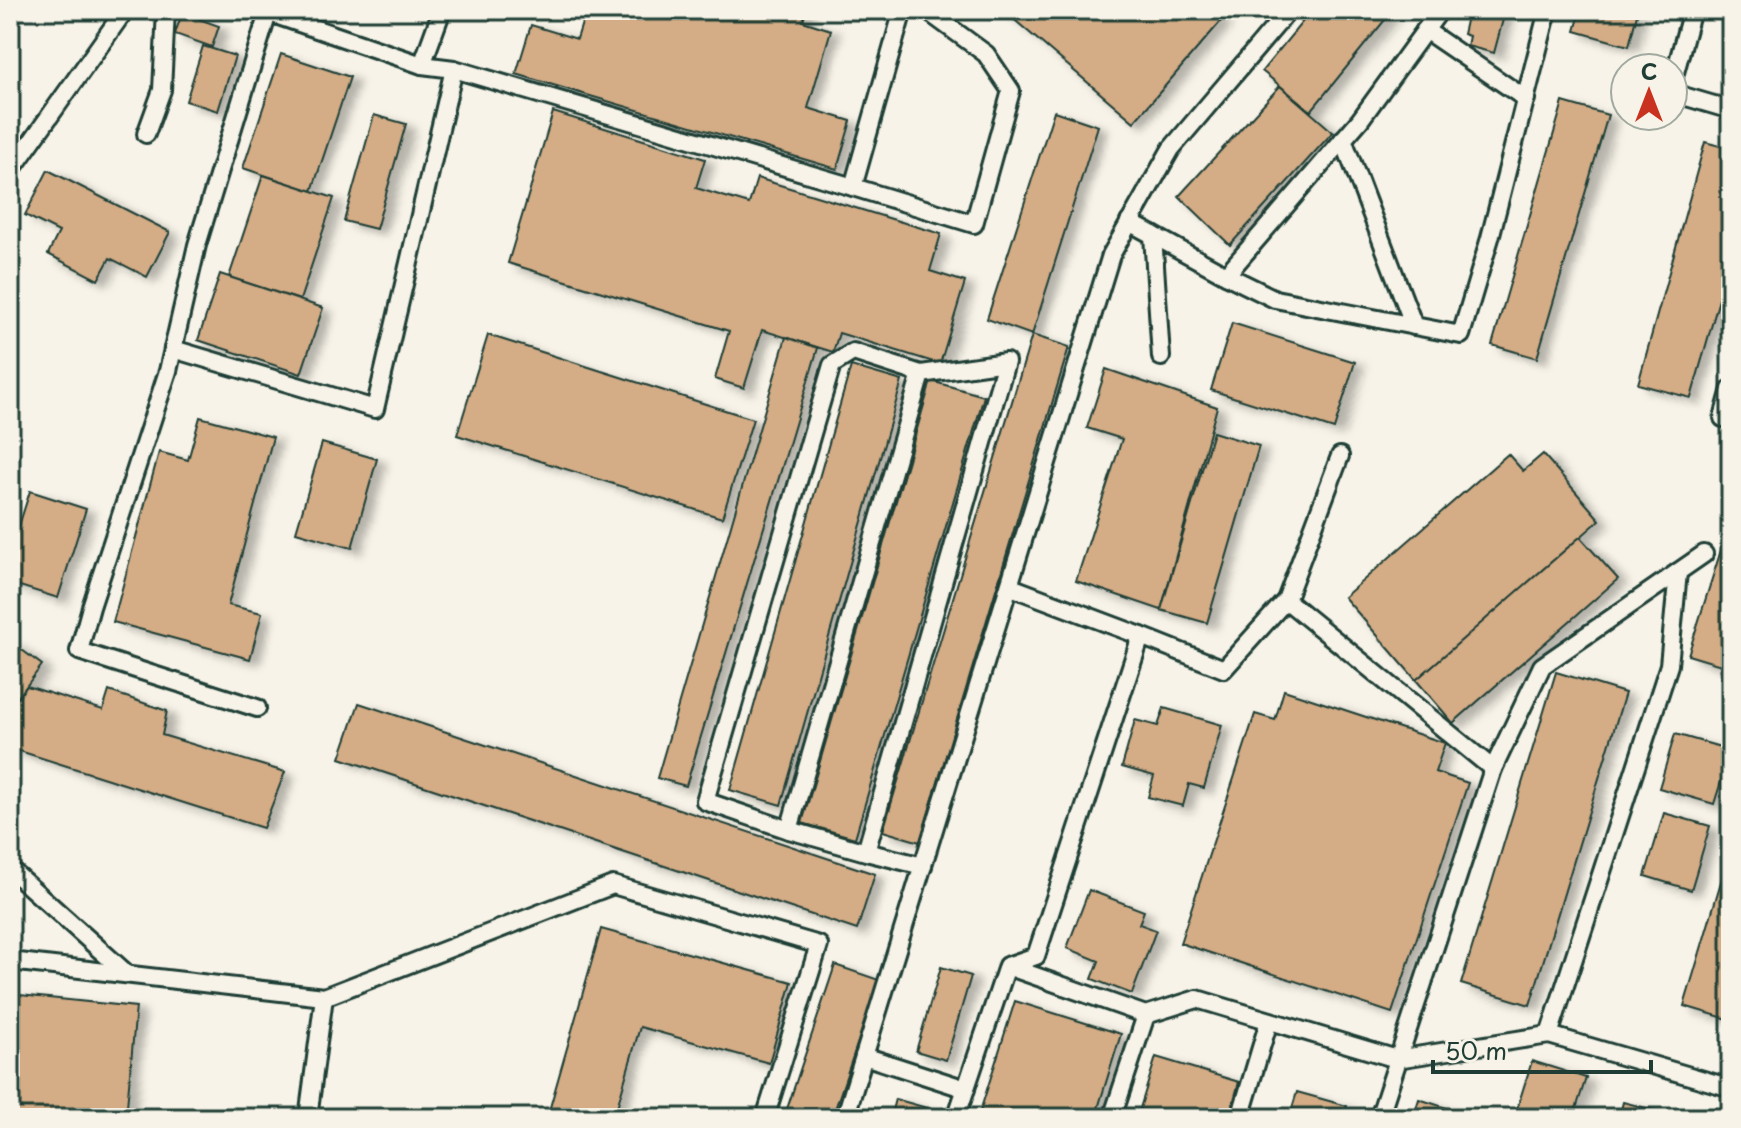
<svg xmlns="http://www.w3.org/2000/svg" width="1741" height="1128" viewBox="0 0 1741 1128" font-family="'Playpen Sans',sans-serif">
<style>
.building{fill:#d4ac86;stroke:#1f3d34;stroke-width:2;filter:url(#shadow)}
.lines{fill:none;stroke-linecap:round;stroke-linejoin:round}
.lane-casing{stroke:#1f3d34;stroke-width:22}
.lane{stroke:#f7f3e8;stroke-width:16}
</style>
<defs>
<filter id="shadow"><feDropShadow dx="9" dy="5" stdDeviation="4" flood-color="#0004"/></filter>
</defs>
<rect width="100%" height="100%" fill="#f7f3e8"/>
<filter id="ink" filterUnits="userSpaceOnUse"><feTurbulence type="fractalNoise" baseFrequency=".0125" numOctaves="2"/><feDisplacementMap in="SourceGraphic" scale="16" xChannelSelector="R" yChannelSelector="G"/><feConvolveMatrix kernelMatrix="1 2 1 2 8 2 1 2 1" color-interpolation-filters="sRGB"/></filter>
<g filter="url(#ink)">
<g class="building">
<path d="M586 10H806L803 21 831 30 808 108 851 121 837 169 516 74 531 25 577 39Z"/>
<path d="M1003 10H1210L1222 20 1134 122Z"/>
<path d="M1312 10H1393L1311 111 1262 71Z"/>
<path d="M1476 10 1505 12 1494 53 1467 46 1469 36 1463 34 1468 12 1475 13Z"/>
<path d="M1581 10H1638L1629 46 1575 31Z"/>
<path d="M182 13 219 26 212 47 175 34Z"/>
<path d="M203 46 235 56 218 111 186 101Z"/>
<path d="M281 54 350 77 312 191 243 168Z"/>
<path d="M1280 86 1333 132 1230 245 1179 196Z"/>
<path d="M1563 102 1608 115 1537 358 1492 345Z"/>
<path d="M1054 111 1098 126 1032 335 987 319Z"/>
<path d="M553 112 705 159 696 188 749 204 757 178 941 234 930 271 965 282 940 364 839 333 833 352 762 330 744 388 715 379 729 331 508 263Z"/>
<path d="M374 115 406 124 376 229 344 221Z"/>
<path d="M1705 142 1731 149V257L1691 398 1638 384Z"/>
<path d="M48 170 170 232 147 277 110 258 98 280 48 254 59 232 25 215Z"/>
<path d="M263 175 334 198 300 300 229 277Z"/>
<path d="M220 274 323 308 301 374 198 340Z"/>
<path d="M1232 323 1355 362 1334 429 1211 390Z"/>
<path d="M488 335 753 419 722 518 457 435Z"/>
<path d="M1032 335 1069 347 920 842 883 831Z"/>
<path d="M786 337 818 348 686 786 657 778Z"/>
<path d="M851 366 902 381 781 805 730 790Z"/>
<path d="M1106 369 1217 407 1161 610 1076 581 1122 439 1087 428Z"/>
<path d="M931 381 984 396 855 838 802 823Z"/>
<path d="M200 417 273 437 228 605 262 613 250 659 113 622 159 452 188 460Z"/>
<path d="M1213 432 1259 446 1207 623 1161 610Z"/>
<path d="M322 443 377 459 352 548 296 532Z"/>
<path d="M1508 454 1523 471 1543 454 1600 520 1416 680 1344 597Z"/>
<path d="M30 491 86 509 58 598 10 583V554Z"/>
<path d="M1580 537 1618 579 1453 723 1416 680Z"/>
<path d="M1722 547 1731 549V668L1688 655Z"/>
<path d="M10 641 42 665 10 708Z"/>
<path d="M1556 672 1625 693 1530 1005 1461 984Z"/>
<path d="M27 686 103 710 109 691 167 711 162 735 285 772 263 828 10 748V708Z"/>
<path d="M1284 690 1445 743 1435 772 1468 783 1392 1013 1180 943 1255 714 1275 720Z"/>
<path d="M359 703 875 874 857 930 340 758Z"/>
<path d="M1164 708 1222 725 1204 788 1189 784 1183 806 1148 797 1154 776 1122 767 1135 720 1158 726Z"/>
<path d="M1675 734 1731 750 1714 804 1659 788Z"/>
<path d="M1664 813 1710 826 1691 890 1645 876Z"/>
<path d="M1731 848V1020L1684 1006Z"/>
<path d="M1089 890 1144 911 1139 924 1156 930 1132 994 1092 979 1099 961 1067 948Z"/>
<path d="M601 929 792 982 769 1063 640 1027 614 1118H547Z"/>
<path d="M835 965 879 980 832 1118H784Z"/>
<path d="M941 967 971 976 946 1060 916 1051Z"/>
<path d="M10 994 136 1007 126 1118H10Z"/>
<path d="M1015 1001 1121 1034 1095 1118H978Z"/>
<path d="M1156 1057 1239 1082 1229 1118H1137Z"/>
<path d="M1532 1061 1586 1078 1573 1118H1514Z"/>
<path d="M1297 1092 1347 1106 1344 1118H1289Z"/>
<path d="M895 1099 927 1108 924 1118H890Z"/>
<path d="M1419 1099 1477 1118H1413Z"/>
<path d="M1623 1102 1685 1118H1619Z"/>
</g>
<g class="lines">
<g class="lane-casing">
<g id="lane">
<path d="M261 10 422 65 454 69 853 187 903 10"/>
<path d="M1425 30 1526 99"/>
<path d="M422 65 442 10"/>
<path d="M1673 80 1692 10"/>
<path d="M1673 93 1731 110"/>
<path d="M146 134 162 90 166 10"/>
<path d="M1343 139 1414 326"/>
<path d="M10 172 125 10"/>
<path d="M853 187 974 224 1011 91 986 54 926 10"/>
<path d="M1129 222 1226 275 1360 120 1440 10"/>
<path d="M1153 235 1161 357"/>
<path d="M1226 275 1275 299 1461 335 1490 238 1548 10"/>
<path d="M173 349 375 409 454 69"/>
<path d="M1723 418 1731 389"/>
<path d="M1011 587 1141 636"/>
<path d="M1286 600 1340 456"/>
<path d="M257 708 79 651 91 607 168 371 197 245 268 13"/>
<path d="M789 830 705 801 832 365 853 352 921 374"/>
<path d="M866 852 789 830 921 374 1006 362 866 852 923 866"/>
<path d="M10 869 127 974"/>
<path d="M10 961 324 997"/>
<path d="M1007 966 1146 1015 1197 999 1397 1059 1549 1035 1731 1088"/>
<path d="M1549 1035 1669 665 1678 572"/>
<path d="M864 1056 966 1089"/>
<path d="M308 1118 324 997 613 885 819 945 765 1118"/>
<path d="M845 1118 1111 255 1171 149 1289 10"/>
<path d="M956 1118 1007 966 1036 956 1141 636 1224 669 1286 600 1493 769"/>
<path d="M1112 1118 1146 1015"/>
<path d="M1240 1118 1269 1021"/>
<path d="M1379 1118 1493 769 1542 666 1704 554"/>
</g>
</g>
<use href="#lane" class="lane"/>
</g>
</g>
<rect width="1741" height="1128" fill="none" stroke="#f7f3e8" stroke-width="40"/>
<rect x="20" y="20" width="1701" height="1088" fill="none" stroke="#1f3d34" stroke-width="3" filter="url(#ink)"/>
<g transform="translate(1649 92)"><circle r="38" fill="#f7f3e8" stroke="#a1aaa0" stroke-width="2"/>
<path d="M0-6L14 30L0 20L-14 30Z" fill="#c8321e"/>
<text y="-12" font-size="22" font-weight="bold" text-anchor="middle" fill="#1f3d34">С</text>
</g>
<path d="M1433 1060v12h218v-12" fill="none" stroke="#1f3d34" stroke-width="4"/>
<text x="1445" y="1060" font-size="24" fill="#1f3d34" stroke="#f7f3e8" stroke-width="6" paint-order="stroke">50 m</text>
</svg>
